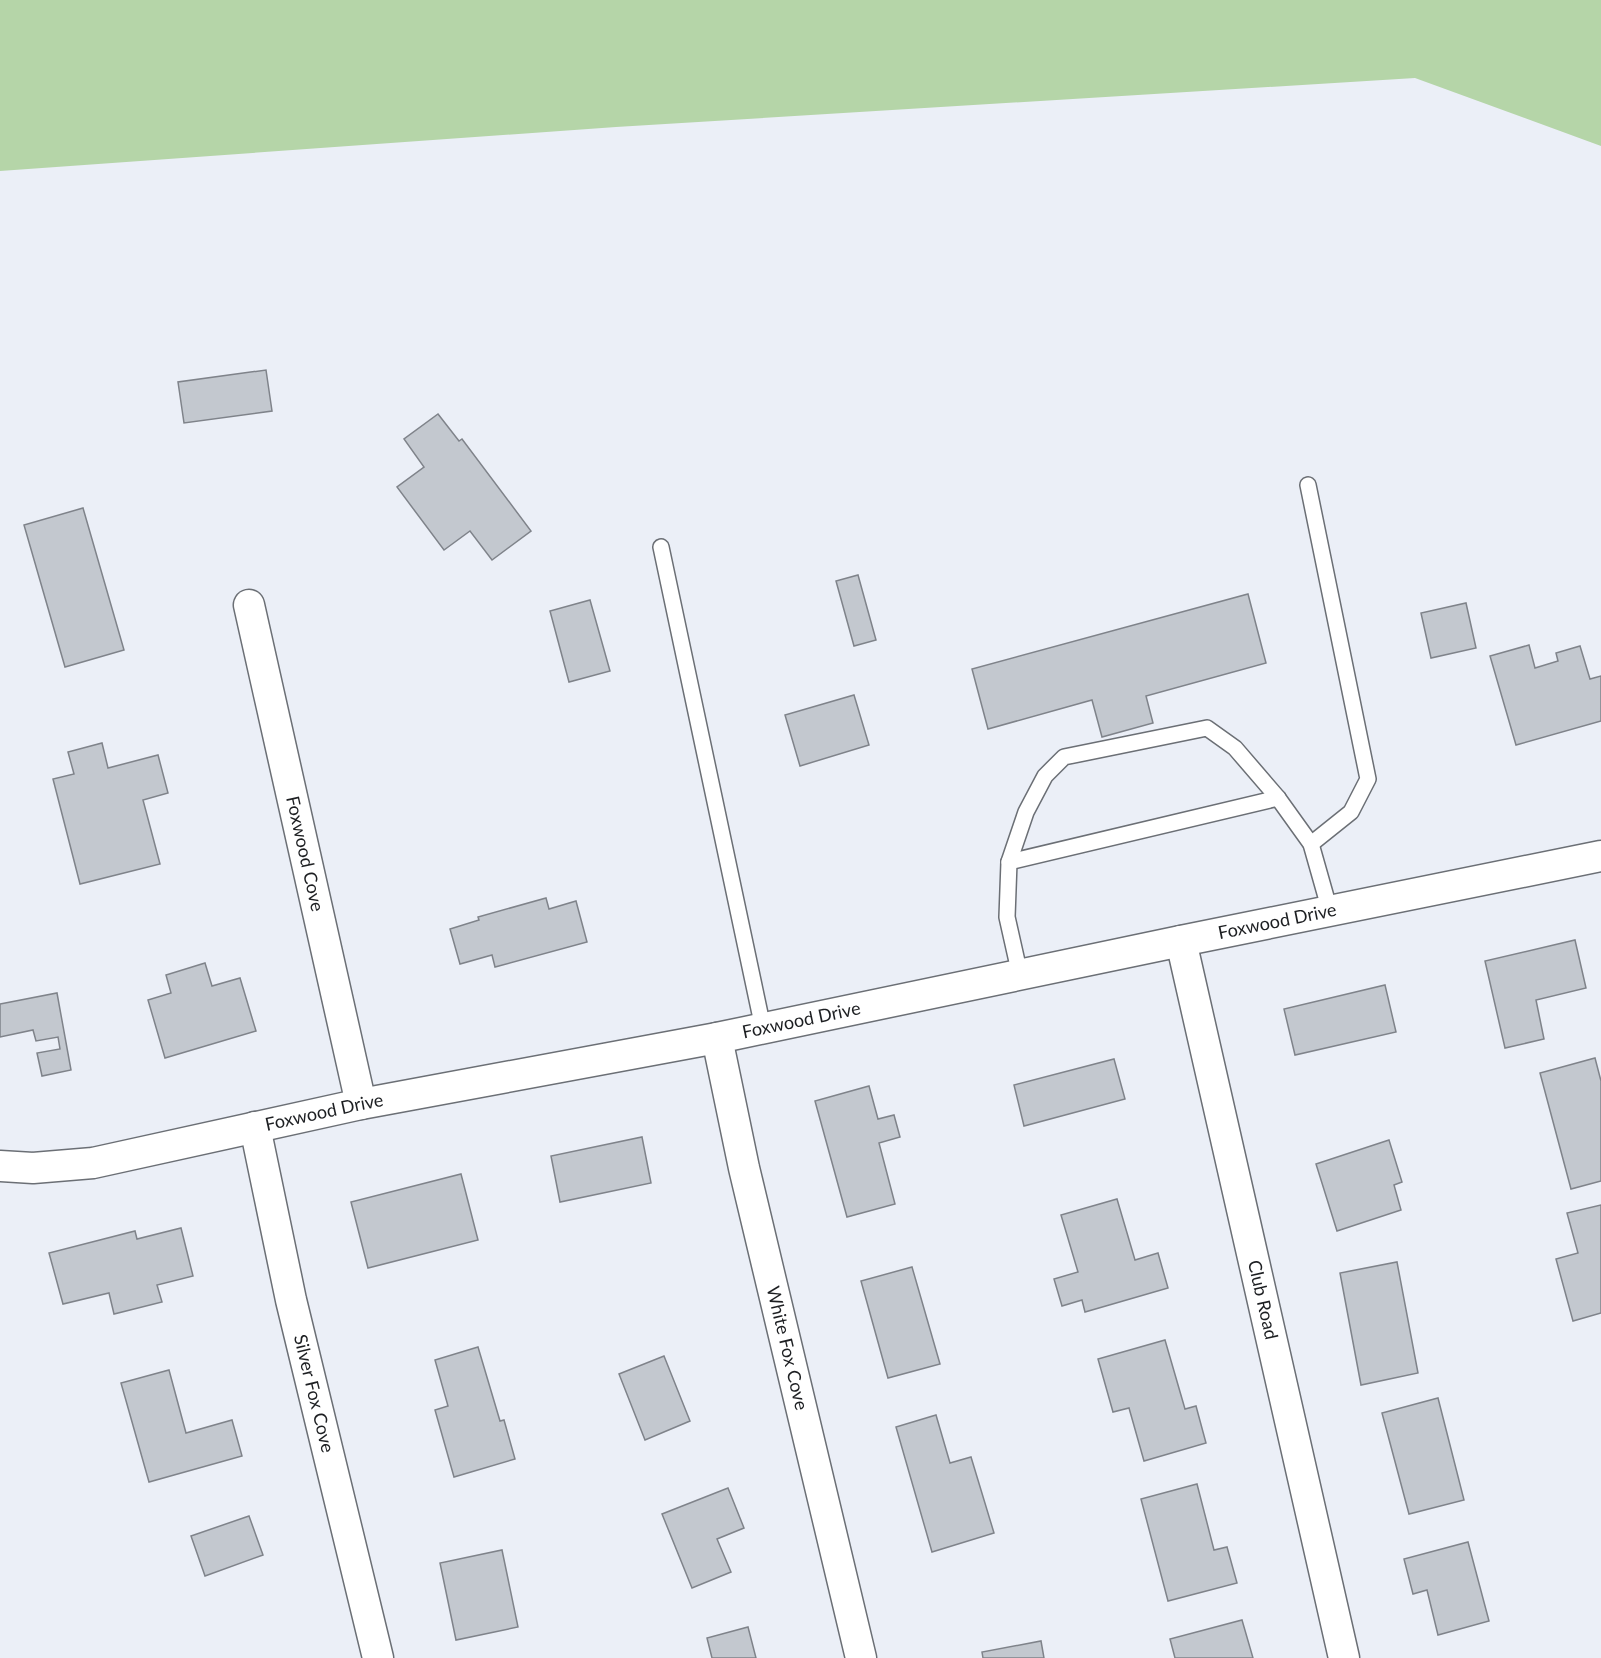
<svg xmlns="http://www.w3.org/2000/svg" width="1601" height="1658" viewBox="0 0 1601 1658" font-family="Lato,sans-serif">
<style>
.green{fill:#b5d5a8}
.building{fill:#c3c8cf;stroke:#7f838a;stroke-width:1.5}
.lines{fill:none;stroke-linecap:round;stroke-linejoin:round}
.service-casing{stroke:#6b6f75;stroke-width:18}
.minor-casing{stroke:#6b6f75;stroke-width:33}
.service{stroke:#fff;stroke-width:15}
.minor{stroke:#fff;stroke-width:30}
.labels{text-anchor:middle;stroke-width:4.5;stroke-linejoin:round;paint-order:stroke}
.street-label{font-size:18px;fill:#1d1f22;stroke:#fff}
</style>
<rect width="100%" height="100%" fill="#ebeff7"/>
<path class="green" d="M0 0H1601V146L1415 78 616 127 0 171Z"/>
<g class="building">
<path d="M266 370 272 411 184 423 178 382Z"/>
<path d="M438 414 459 441 462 439 531 531 492 560 470 531 444 550 397 487 424 467 404 439Z"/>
<path d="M83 508 124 650 65 667 24 525Z"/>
<path d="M858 575 876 640 854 646 836 581Z"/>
<path d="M1248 594 1266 663 1146 696 1153 723 1102 737 1092 700 988 729 972 669Z"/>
<path d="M590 600 610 671 569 682 550 611Z"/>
<path d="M1466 603 1476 648 1431 658 1421 613Z"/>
<path d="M1529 645 1535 668 1558 661 1556 653 1580 646 1590 679 1601 676V721L1516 745 1490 656Z"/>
<path d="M854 695 869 745 800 766 785 715Z"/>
<path d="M102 743 108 768 158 755 168 793 143 800 160 864 80 884 53 779 74 774 68 752Z"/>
<path d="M546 898 549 909 576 901 587 942 495 967 492 955 460 964 450 929 479 920 478 917Z"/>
<path d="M1575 940 1586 988 1536 1000 1544 1039 1505 1048 1485 961Z"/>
<path d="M205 963 212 986 240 978 256 1031 165 1058 148 1000 171 993 166 975Z"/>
<path d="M1385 985 1396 1032 1295 1055 1284 1009Z"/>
<path d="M57 993 71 1070 42 1076 37 1053 60 1049 58 1037 36 1041 33 1030 0 1037V1004Z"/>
<path d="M1595 1058 1601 1081V1181L1571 1189 1540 1073Z"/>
<path d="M1114 1059 1125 1099 1024 1126 1014 1085Z"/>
<path d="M869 1086 878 1119 894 1115 900 1137 879 1143 895 1204 847 1217 815 1101Z"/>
<path d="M642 1137 651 1183 560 1202 551 1156Z"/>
<path d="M1389 1140 1402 1182 1394 1185 1401 1210 1337 1231 1316 1164Z"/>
<path d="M461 1174 478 1240 368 1268 351 1202Z"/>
<path d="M1117 1199 1135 1260 1158 1253 1168 1288 1085 1312 1082 1300 1062 1306 1054 1279 1078 1272 1061 1215Z"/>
<path d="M1601 1205V1313L1573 1321 1556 1259 1578 1253 1567 1213Z"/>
<path d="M181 1228 193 1276 157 1285 162 1302 114 1314 109 1293 63 1304 49 1253 135 1231 137 1239Z"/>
<path d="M1397 1262 1418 1373 1361 1385 1340 1273Z"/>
<path d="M912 1267 940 1364 888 1378 861 1281Z"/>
<path d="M1165 1340 1185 1409 1196 1406 1206 1443 1144 1461 1129 1408 1113 1412 1098 1359Z"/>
<path d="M478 1347 500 1421 504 1420 515 1459 454 1477 435 1410 448 1406 435 1360Z"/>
<path d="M664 1356 690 1421 645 1440 619 1374Z"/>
<path d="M169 1370 186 1433 232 1420 242 1456 149 1482 121 1383Z"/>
<path d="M1438 1398 1464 1500 1409 1514 1382 1413Z"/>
<path d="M936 1415 950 1463 971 1457 994 1533 932 1552 896 1427Z"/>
<path d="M1197 1484 1214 1550 1227 1547 1237 1583 1168 1601 1141 1499Z"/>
<path d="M728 1488 744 1528 717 1539 731 1572 692 1588 662 1514Z"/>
<path d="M249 1516 263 1555 205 1576 191 1536Z"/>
<path d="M1468 1542 1489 1621 1438 1635 1427 1590 1413 1594 1404 1559Z"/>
<path d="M502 1550 518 1627 456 1640 440 1563Z"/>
<path d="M1242 1620 1253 1658H1175L1170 1639Z"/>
<path d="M748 1627 756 1658H712L707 1638Z"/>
<path d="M1041 1641 1044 1658H983L982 1652Z"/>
</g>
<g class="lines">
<g class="service-casing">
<g id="service">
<path d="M1308 485 1368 779 1351 812 1311 844"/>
<path d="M661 547 763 1028"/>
<path d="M1009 862 1278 798"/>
<path d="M1020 975 1007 917 1009 862 1026 812 1045 776 1064 757 1207 728 1235 748 1278 798 1311 844 1330 911"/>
</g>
</g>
<g class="minor-casing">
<g id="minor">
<path id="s1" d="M249 605 361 1104"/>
<path id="s2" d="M1181 941 1344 1658"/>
<path id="s3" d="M717 1038 744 1168 861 1658"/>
<path id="s4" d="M255 1127 291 1300 378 1658"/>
<path id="s5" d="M0 1166 33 1168 93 1163 361 1104 717 1038 1181 941 1601 856"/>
</g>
</g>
<use href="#service" class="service"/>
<use href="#minor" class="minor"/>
</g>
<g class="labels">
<g class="street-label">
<text dy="6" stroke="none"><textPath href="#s1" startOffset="255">Foxwood Cove</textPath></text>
<text dy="6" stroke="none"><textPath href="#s5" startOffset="1302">Foxwood Drive</textPath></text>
<text dy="6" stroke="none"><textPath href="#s5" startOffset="816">Foxwood Drive</textPath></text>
<text dy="6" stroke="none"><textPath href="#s5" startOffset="330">Foxwood Drive</textPath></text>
<text dy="6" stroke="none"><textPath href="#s2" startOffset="368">Club Road</textPath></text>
<text dy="6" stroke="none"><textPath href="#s3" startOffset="318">White Fox Cove</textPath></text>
<text dy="6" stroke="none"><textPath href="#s4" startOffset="273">Silver Fox Cove</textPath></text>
</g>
</g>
</svg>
